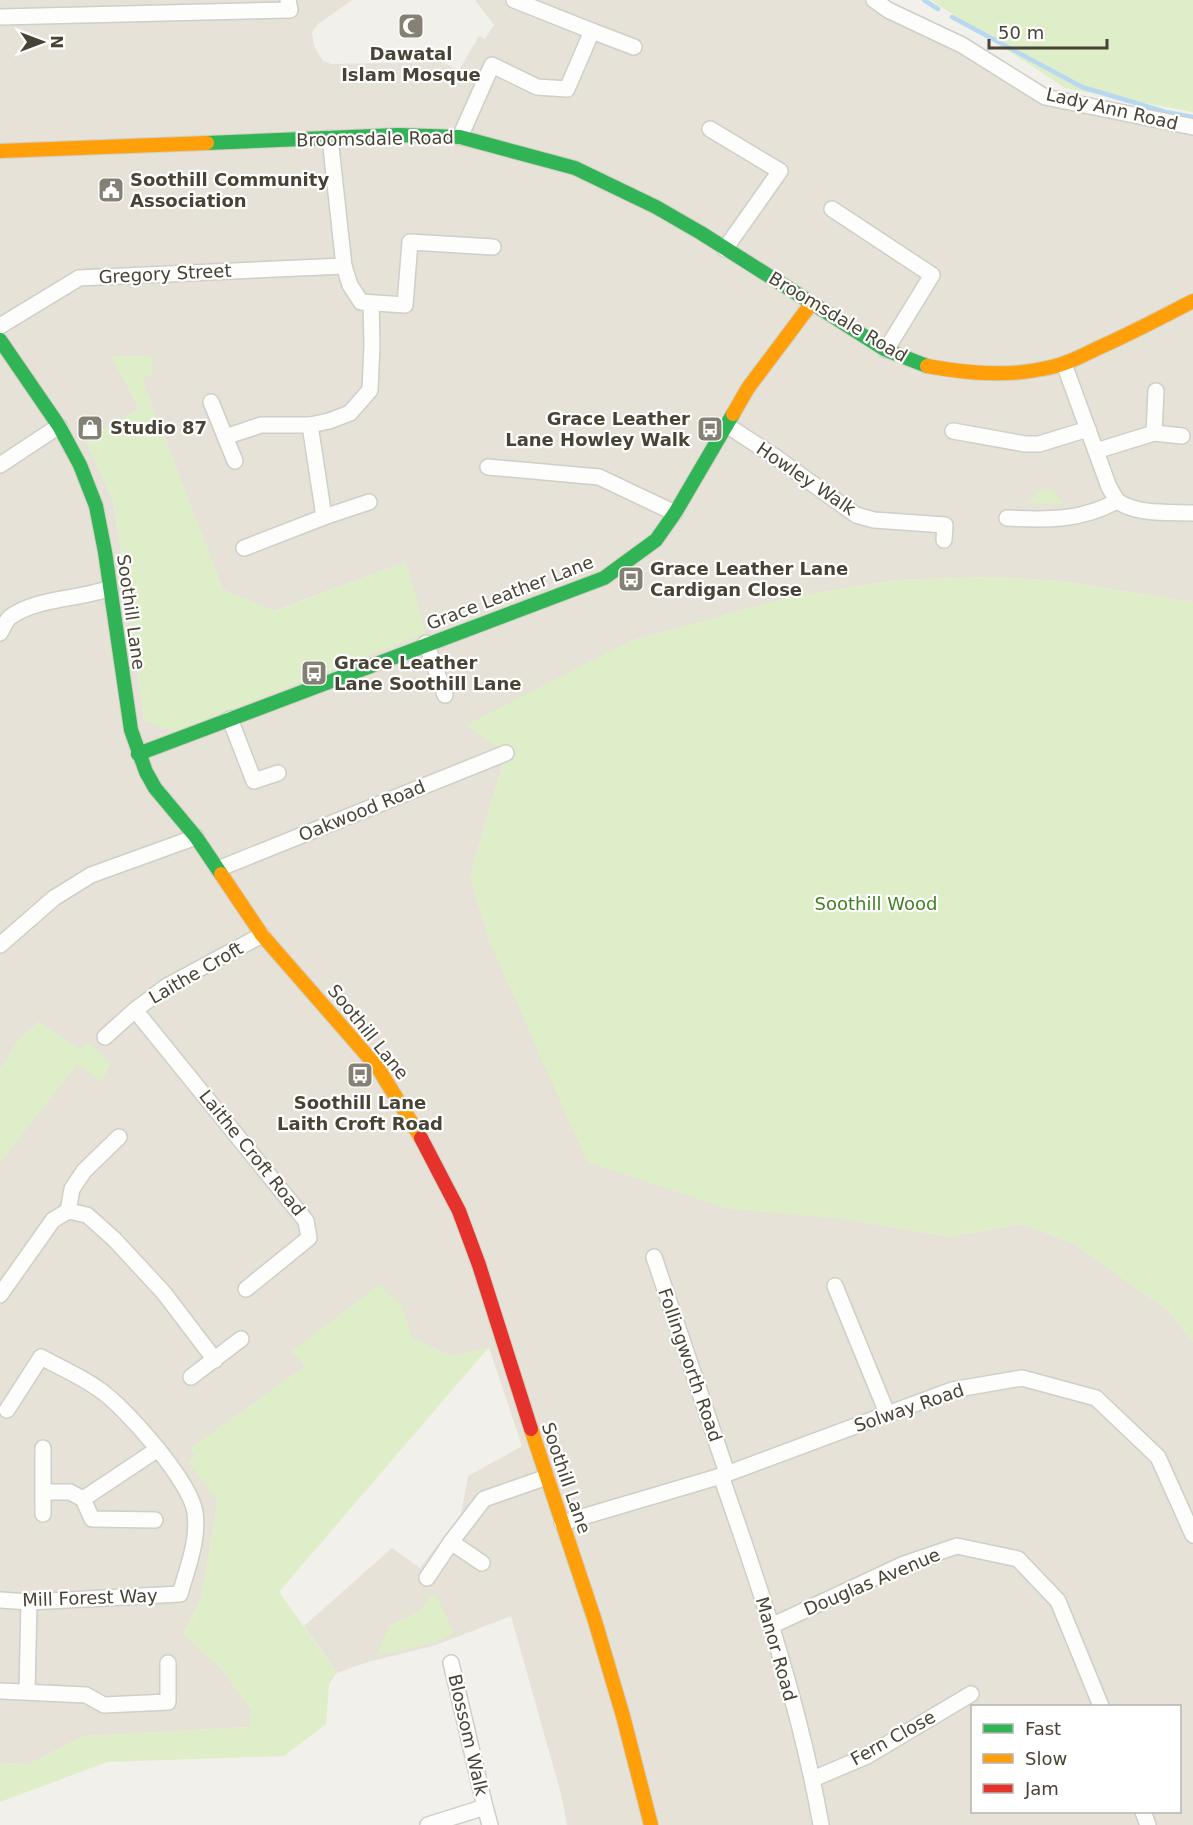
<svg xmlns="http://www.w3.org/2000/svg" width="1193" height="1825" viewBox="0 0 1193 1825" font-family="'DejaVu Sans',sans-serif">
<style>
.residential{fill:#e6e2d7;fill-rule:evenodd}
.green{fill:#ddeec8}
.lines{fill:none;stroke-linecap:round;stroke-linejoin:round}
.stream{stroke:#b8d8f2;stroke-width:4.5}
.street-casing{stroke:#d0cec8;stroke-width:18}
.fast-casing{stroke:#d2cec1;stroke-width:16}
.slow-casing{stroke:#d2cec1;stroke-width:16}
.jam-casing{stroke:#d2cec1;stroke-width:16}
.street{stroke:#fdfdfc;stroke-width:15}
.fast{stroke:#30b455;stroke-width:14}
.slow{stroke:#ff9f0a;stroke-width:14}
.jam{stroke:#e5322d;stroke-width:14}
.labels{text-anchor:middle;stroke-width:4.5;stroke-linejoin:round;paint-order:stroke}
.poi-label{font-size:18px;font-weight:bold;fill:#494335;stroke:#fff;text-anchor:start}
.street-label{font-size:18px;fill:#494335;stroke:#fff}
.park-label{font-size:18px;fill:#408023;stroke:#fff}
</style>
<rect width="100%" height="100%" fill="#f2f0ea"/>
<path class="residential" d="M0 0H352L318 24 312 32 314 46 323 61 331 64 442 62 459 70 479 36 485 39 494 25 475 0H874L1026 90 1193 127V602L1061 581 993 577 894 580 791 597 630 641 506 753 470 876 490 943 852 1220 950 1237 1021 1224 1073 1243 1167 1310 1193 1342V1825H567L561 1794 511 1616 436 1645 368 1662 337 1673 304 1626 392 1548 420 1568 461 1514 468 1476 522 1446 489 1348 451 1356 412 1338 401 1305 292 1351 306 1366 191 1448 195 1456 189 1461 218 1501 201 1598 183 1634 222 1669 251 1710 250 1727 84 1736 29 1764 0 1763V1162L77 1064 79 1049 39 1022 20 1038 0 1069ZM112 356 142 379 223 590 274 611 406 562 144 721 122 555 113 501 85 440 139 409ZM972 1706H1180V1812H972Z"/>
<g class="green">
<path d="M931 0H1193V112L1065 88Z"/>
<path d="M111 356H151L153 374 142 379 223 590 275 611 406 562 426 633 174 731 144 721 122 555 113 501 85 440 139 409Z"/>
<path d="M1043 488 1053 489 1063 504 1026 503Z"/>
<path d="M993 577 1061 581 1193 602V1342L1167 1310 1073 1243 1021 1224 950 1237 852 1220 728 1209 587 1162 490 943 470 876 506 754 466 725 630 641 791 597 894 580Z"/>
<path d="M39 1022 79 1049 89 1042 111 1064 102 1081 77 1065 0 1162V1069L20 1038Z"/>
<path d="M379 1285 401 1305 412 1338 451 1356 489 1347 279 1592 337 1673 329 1684 326 1724 284 1756 107 1762 0 1802V1763L29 1764 84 1736 250 1727 251 1710 222 1669 183 1634 201 1598 218 1502 188 1461 195 1456 191 1448 306 1366 292 1351Z"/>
<path d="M432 1594 437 1597 454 1633 436 1642 377 1656 389 1625 418 1612Z"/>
</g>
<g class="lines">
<g class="stream">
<path d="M924 0 938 9"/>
<path d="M952 17 1082 87 1166 112 1193 117"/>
</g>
<g class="street-casing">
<g id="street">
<path d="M874 0 888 10 962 45 1045 97 1193 127"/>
<path d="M0 17 290 10 288 0"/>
<path d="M592 31 634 47"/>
<path d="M710 129 780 171 725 249"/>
<path d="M460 137 492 65 537 87 567 89 592 31 514 0"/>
<path d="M330 138 344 266 350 285 361 302 405 305 410 242 493 247"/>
<path d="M832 209 932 275 886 350"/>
<path d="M0 326 79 278 344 266"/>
<path d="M1064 364 1109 487 1117 501"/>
<path d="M211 402 235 461"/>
<path d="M728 426 777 458 856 515 874 520 945 525 944 540"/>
<path d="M953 431 1025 444H1039L1088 429"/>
<path d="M1154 433 1182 436"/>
<path d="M225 437 261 425H310L329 421 350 413 370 390 372 345 371 304"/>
<path d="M1096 451 1154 433 1156 391"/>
<path d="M0 465 59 426"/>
<path d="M488 467 599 477 675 513"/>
<path d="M324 517 369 502"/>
<path d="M1007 518C1046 520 1082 521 1117 501 1138 515 1168 512 1193 513"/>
<path d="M244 548 324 517 310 425"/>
<path d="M0 633C3 628 6 621 10 617 38 597 79 600 110 588"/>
<path d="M426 643 445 695"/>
<path d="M230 719 254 781 278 773"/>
<path d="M218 869 506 753"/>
<path d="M0 945 54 898 91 875 196 837"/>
<path d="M135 1010 306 1221 309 1238 246 1289"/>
<path d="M105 1037 135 1010 167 986 262 935"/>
<path d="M68 1211 72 1189 84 1171 119 1137"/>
<path d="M654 1257 727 1473"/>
<path d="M835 1286 887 1413"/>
<path d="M0 1295 53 1220 68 1211 87 1215 114 1239 164 1293 215 1360"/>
<path d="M191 1377 241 1339"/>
<path d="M721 1476C761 1590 800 1706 821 1825"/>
<path d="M44 1492H70L83 1499 92 1519 155 1520"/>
<path d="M83 1499 158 1449"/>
<path d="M43 1514V1448"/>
<path d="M562 1523 721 1476 952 1390 1022 1378 1096 1398 1158 1457 1193 1535"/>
<path d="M451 1542 482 1563"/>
<path d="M427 1578 451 1542 484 1499 547 1477"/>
<path d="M0 1600 29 1602 180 1594C187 1569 199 1540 195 1513 192 1483 124 1405 97 1388 80 1376 59 1367 41 1357L7 1410"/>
<path d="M771 1626 904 1564 957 1546 1018 1559 1058 1601 1101 1706"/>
<path d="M451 1663 485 1807"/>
<path d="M0 1691 86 1695 104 1705 168 1702V1663"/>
<path d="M27 1691 29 1602"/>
<path d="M813 1779 867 1756 971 1694"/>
<path d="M1143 1812 1148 1825"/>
<path d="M428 1825 485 1807 490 1825"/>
</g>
</g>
<g class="fast-casing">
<g id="fast">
<path d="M207 143 398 135 460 137 575 168 656 207 701 233 886 350 927 366"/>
<path d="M0 340 59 426 80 465 96 506 105 552 131 730 146 772 155 788 196 837 221 874"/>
<path d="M138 754 604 578 656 540 675 513 733 414"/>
</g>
</g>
<g class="slow-casing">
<g id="slow">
<path d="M0 151 207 143"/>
<path d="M927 366C964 373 1005 377 1042 369 1062 366 1080 357 1098 348 1130 334 1162 317 1193 301"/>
<path d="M733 414 748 388 811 304"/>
<path d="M221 874 262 935 378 1068 421 1138"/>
<path d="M531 1429 595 1621 623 1716 651 1825"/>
</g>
</g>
<g class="jam-casing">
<path id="jam" d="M421 1138 459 1211 479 1265 531 1429"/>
</g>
<use href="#street" class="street"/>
<use href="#fast" class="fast"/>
<use href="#slow" class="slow"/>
<use href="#jam" class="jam"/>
</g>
<defs>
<g id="mosque-square" transform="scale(1.35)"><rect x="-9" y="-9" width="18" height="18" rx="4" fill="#848074" stroke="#fff"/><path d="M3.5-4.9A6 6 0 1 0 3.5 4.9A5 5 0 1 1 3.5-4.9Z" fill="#fff"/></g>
<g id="civic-square" transform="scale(1.35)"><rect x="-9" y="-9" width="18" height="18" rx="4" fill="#848074" stroke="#fff"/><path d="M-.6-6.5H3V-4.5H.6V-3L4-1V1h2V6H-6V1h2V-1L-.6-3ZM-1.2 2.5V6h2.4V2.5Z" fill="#fff"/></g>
<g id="shop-square" transform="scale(1.35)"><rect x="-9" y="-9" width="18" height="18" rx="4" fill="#848074" stroke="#fff"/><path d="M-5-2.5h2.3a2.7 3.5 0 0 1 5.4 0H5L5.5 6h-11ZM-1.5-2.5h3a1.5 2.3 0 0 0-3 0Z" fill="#fff"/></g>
<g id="bus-square" transform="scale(1.35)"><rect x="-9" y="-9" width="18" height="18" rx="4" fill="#848074" stroke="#fff"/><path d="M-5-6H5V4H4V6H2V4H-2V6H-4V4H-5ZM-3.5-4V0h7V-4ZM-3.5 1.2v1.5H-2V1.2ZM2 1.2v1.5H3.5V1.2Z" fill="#fff"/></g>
</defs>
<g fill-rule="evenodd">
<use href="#mosque-square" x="411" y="26"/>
<use href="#civic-square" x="111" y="190"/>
<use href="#shop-square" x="90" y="428"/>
<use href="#bus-square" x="710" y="429"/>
<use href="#bus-square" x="631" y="579"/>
<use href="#bus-square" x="314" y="673"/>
<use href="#bus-square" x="360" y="1075"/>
</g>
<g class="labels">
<g class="poi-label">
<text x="411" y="60" text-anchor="middle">Dawatal<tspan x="411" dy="21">Islam Mosque</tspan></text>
<text x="130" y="186">Soothill Community<tspan x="130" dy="21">Association</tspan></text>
<text x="690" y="425" text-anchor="end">Grace Leather<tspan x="690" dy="21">Lane Howley Walk</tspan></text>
<text x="110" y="434">Studio 87</text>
<text x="650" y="575">Grace Leather Lane<tspan x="650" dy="21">Cardigan Close</tspan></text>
<text x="334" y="669">Grace Leather<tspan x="334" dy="21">Lane Soothill Lane</tspan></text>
<text x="360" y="1109" text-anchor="middle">Soothill Lane<tspan x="360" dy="21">Laith Croft Road</tspan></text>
</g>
<g class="street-label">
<text transform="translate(1112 109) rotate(13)" y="6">Lady Ann Road</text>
<text transform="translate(375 139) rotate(-1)" y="6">Broomsdale Road</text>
<text transform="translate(165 274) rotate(-3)" y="6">Gregory Street</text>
<text transform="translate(838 317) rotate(31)" y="6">Broomsdale Road</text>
<text transform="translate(806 479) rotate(34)" y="6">Howley Walk</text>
<text transform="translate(510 593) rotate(-21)" y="6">Grace Leather Lane</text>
<text transform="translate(131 612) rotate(82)" y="6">Soothill Lane</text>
<text transform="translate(362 811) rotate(-22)" y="6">Oakwood Road</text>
<text transform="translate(196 973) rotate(-30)" y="6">Laithe Croft</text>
<text transform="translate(368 1032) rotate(51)" y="6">Soothill Lane</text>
<text transform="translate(252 1153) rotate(51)" y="6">Laithe Croft Road</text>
<text transform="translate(690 1365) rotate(71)" y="6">Follingworth Road</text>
<text transform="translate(909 1408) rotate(-19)" y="6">Solway Road</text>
<text transform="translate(566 1478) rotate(71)" y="6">Soothill Lane</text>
<text transform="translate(872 1582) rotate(-23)" y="6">Douglas Avenue</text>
<text transform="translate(90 1598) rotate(-2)" y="6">Mill Forest Way</text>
<text transform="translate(776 1649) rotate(74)" y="6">Manor Road</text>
<text transform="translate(468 1735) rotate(77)" y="6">Blossom Walk</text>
<text transform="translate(893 1738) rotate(-29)" y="6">Fern Close</text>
</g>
<g class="park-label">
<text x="876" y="910">Soothill Wood</text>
</g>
</g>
<rect x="971" y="1705" width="210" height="108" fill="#ffffff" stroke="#b6b4ae" stroke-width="1.5"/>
<rect x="983" y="1724" width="30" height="9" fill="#30b455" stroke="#b6b4ae" stroke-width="1.5"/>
<text x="1025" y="1735" font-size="18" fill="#494335">Fast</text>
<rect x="983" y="1754" width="30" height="9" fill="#ff9f0a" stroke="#b6b4ae" stroke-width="1.5"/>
<text x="1025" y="1765" font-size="18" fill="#494335">Slow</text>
<rect x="983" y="1784" width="30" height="9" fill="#e5322d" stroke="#b6b4ae" stroke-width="1.5"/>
<text x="1025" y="1795" font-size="18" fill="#494335">Jam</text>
<g transform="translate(42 42) rotate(90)" stroke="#ffffff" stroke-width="4.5" paint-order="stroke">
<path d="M0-4.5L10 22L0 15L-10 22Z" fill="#494335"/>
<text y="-9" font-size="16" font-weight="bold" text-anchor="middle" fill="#494335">N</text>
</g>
<path d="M989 39v9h118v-9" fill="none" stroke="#494335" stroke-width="3"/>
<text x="998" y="39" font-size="18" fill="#494335" stroke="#ffffff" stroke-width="4.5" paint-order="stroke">50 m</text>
</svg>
